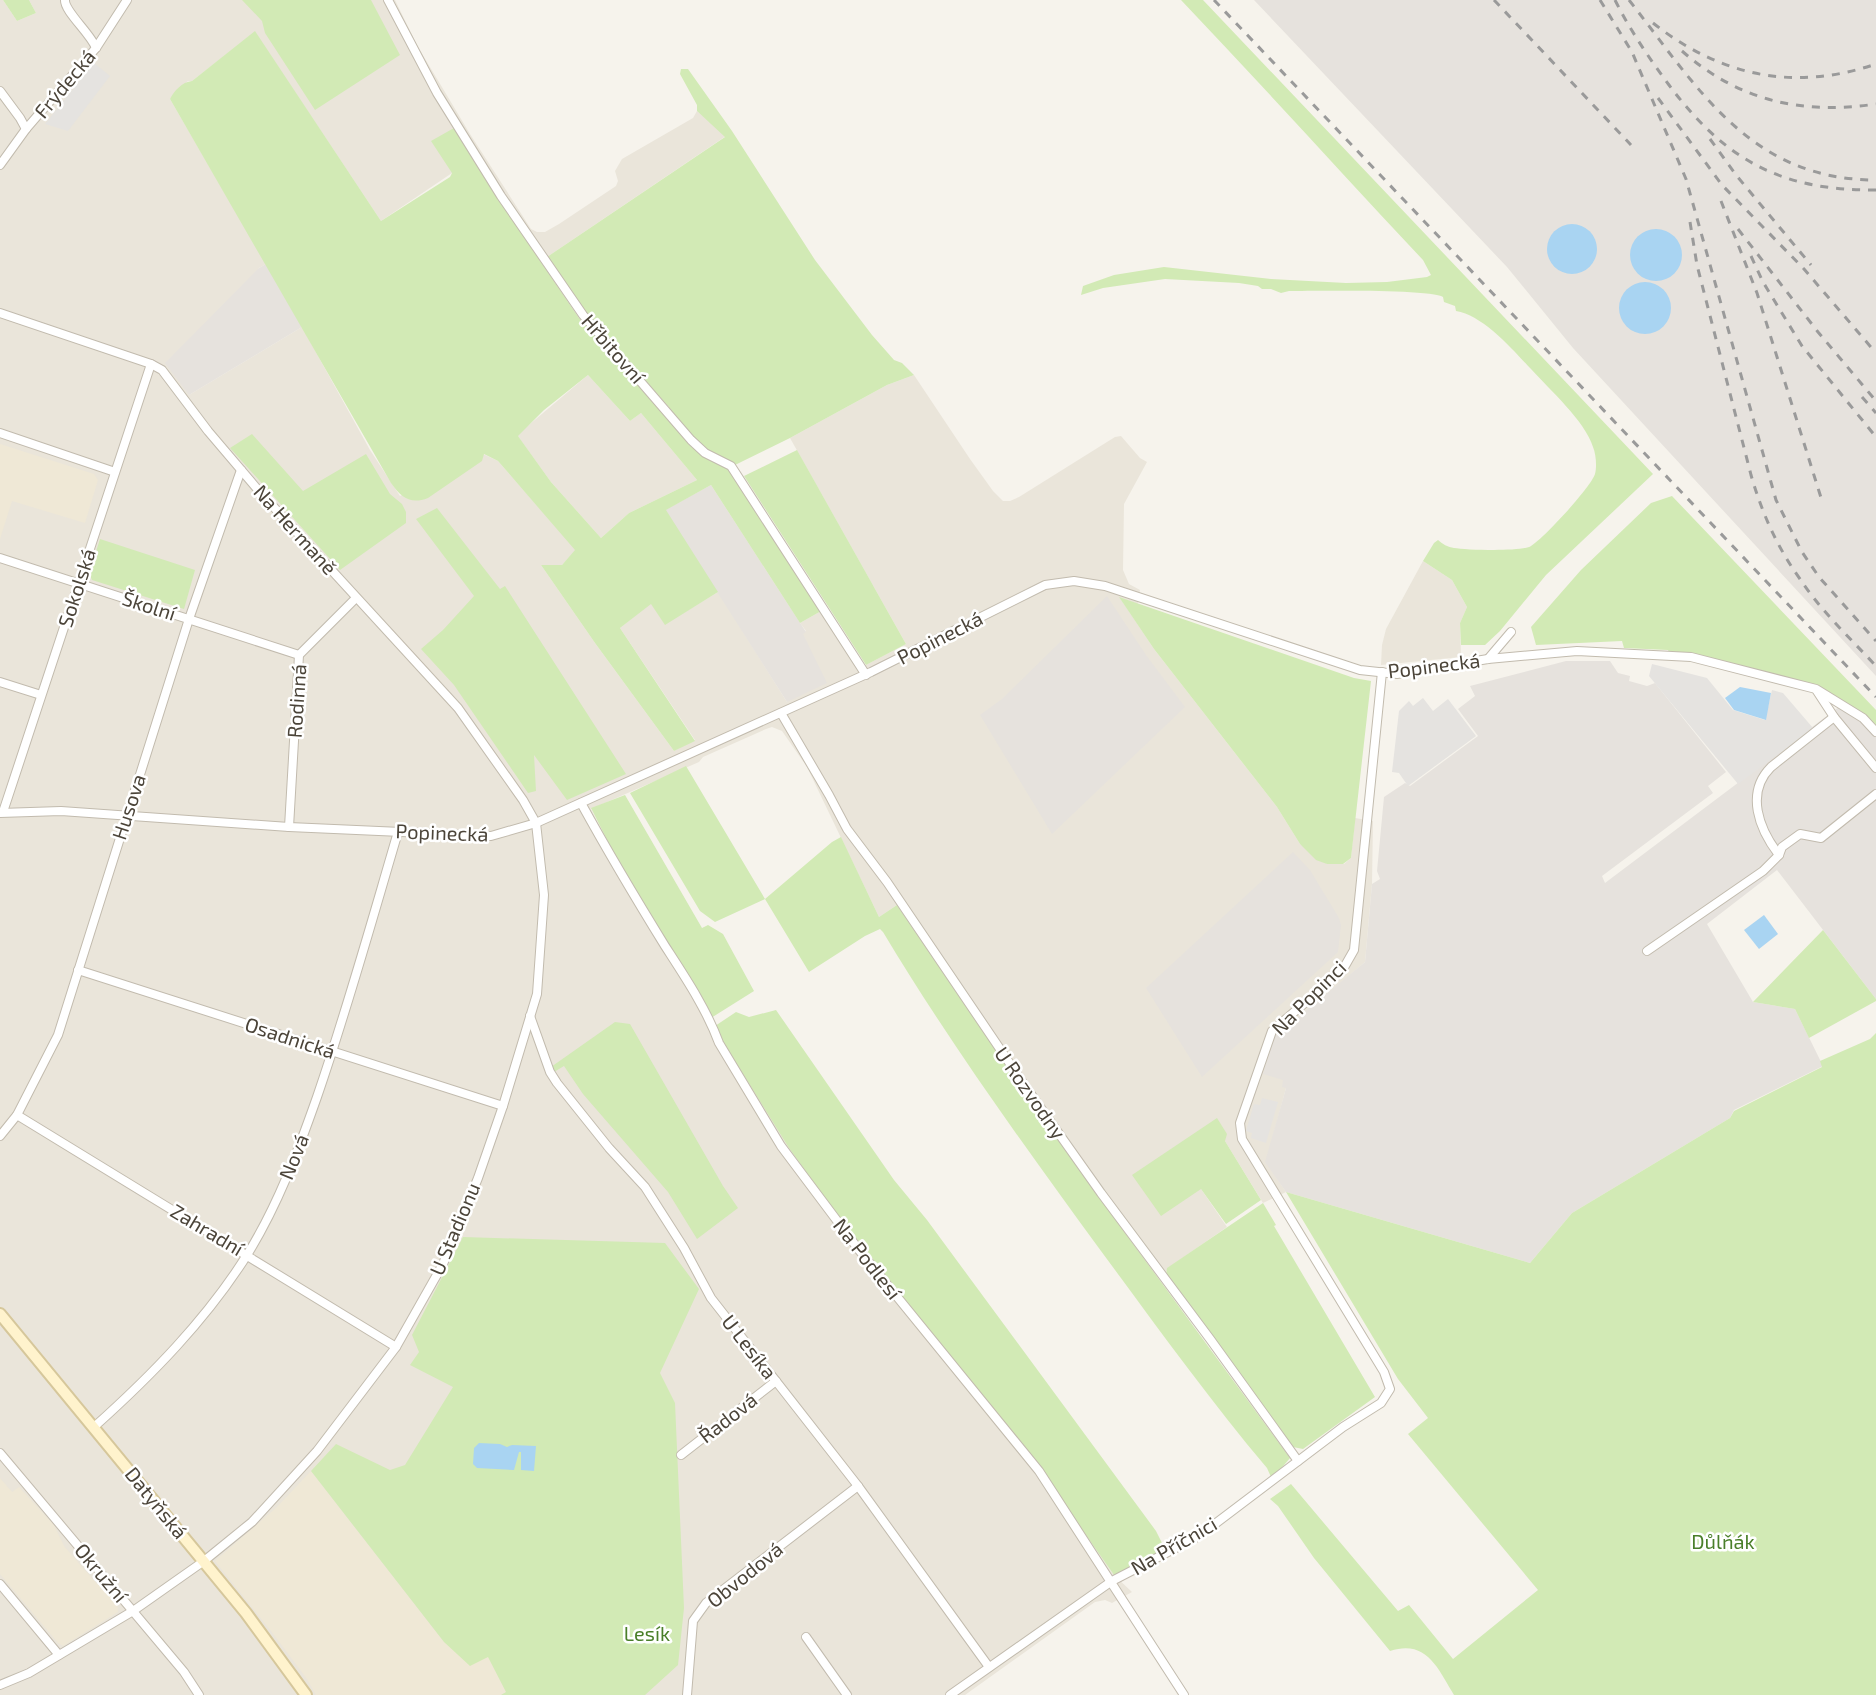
<svg xmlns="http://www.w3.org/2000/svg" width="1876" height="1695" viewBox="0 0 1876 1695" font-family="'Exo 2',sans-serif">
<style>
.residential{fill:#eae5da}
.industrial{fill:#e6e2dd}
.education{fill:#efe8d6}
.green{fill:#d2eab5;fill-rule:evenodd}
.parking{fill:#e5e3e0}
.water{fill:#a9d4f2}
.lines{fill:none;stroke-linecap:round;stroke-linejoin:round}
.minor-casing{stroke:#c2bbae;stroke-width:10}
.secondary-casing{stroke:#d6c79b;stroke-width:14}
.minor{stroke:#fff;stroke-width:8}
.secondary{stroke:#fff3cd;stroke-width:10}
.rail{stroke:#9a9a9a;stroke-width:3;stroke-dasharray:8 8;stroke-linecap:butt}
.labels{text-anchor:middle;stroke-width:5;stroke-linejoin:round;paint-order:stroke}
.street-label{font-size:20px;fill:#4b4439;stroke:#fff}
.park-label{font-size:20px;fill:#4a7f2a;stroke:#fff}
</style>
<rect width="100%" height="100%" fill="#f6f3ec"/>
<g class="residential">
<path d="M0 0H3L17 21 36 13 29 0H395L418 47 470 134 531 229 537 232H545L559 224 616 186 618 181 615 171 622 159 693 118 697 111 726 136 547 257 669 408 664 413 579 318 497 197 454 128 452 173 381 221 255 32 192 81H188L170 99 266 264 259 268 189 395 302 327 370 450 400 496 483 454 498 461 576 550 562 565H541L595 643 674 751 695 740 620 628 651 603 665 624 718 592 787 702 803 633 806 631 800 623 823 610 860 668 906 644 790 438 887 385 914 375 970 459 993 491 1003 501H1010L1019 497 1115 437 1121 436 1140 458 1147 462 1124 504 1123 570 1129 584 1140 590 1138 604 1120 598 1154 649 1277 807 1300 844 1327 864H1344L1351 858 1355 818 1373 821 1372 884 1365 962 1351 974 1283 1080 1286 1088 1266 1162 1286 1192 1263 1203 1225 1141 1201 1189 1227 1227 1168 1268 1165 1275 1161 1280 1098 1196 1018 1082 897 905 879 917 807 767 782 731 772 727 766 729 703 757 699 762 591 809 610 846 722 1040 885 1277 1042 1473 1114 1575 1132 1592 1112 1603 1105 1600 1095 1602 965 1695H0Z"/>
<path d="M588 375 630 421 641 413 697 480 629 513 601 538 551 482 517 435Z"/>
<path d="M1423 561 1452 580 1467 607 1460 623 1461 657 1381 665 1382 645 1386 629Z"/>
</g>
<g class="industrial">
<path d="M1254 0H1876V676L1573 348 1507 267Z"/>
<path d="M266 264 302 327 189 395 165 363 259 268Z"/>
<path d="M711 485 806 632 803 634 827 683 787 702 665 510Z"/>
<path d="M1107 596 1146 655 1185 707 1052 834 980 715 1002 699Z"/>
<path d="M1566 661H1610L1618 673 1630 676 1629 681 1647 686 1655 683 1726 772 1708 786 1713 793 1602 876 1605 883 1848 700 1876 730V999L1777 870 1707 924 1753 1002 1795 1009 1823 1066 1734 1110 1730 1118 1572 1213 1530 1263 1286 1192 1265 1162 1286 1088 1282 1087 1283 1080 1263 1074 1274 1037 1365 962 1372 884 1380 879 1377 871 1384 797 1405 783 1410 786 1478 736 1458 709 1475 696 1470 686Z"/>
<path d="M1293 852 1310 870 1339 918 1341 925 1338 952 1202 1077 1146 988Z"/>
</g>
<g class="education">
<path d="M0 444 94 474 98 480 85 523 12 501 0 539Z"/>
<path d="M311 1471 444 1642 488 1656 506 1692 501 1695H316L307 1679 271 1631 215 1561 277 1507Z"/>
<path d="M0 1478 12 1492 19 1487 54 1525 64 1546 97 1584H103L117 1603 118 1612 63 1646 58 1643 0 1574Z"/>
</g>
<g class="green">
<path d="M3 0H29L36 13 17 21Z"/>
<path d="M242 0H371L400 55 315 110 265 33 262 21Z"/>
<path d="M1181 0H1203L1653 474 1546 575 1500 631 1485 645H1461L1460 623 1467 607 1452 580 1423 561 1434 543 1438 540C1442 544 1448 547 1454 548 1466 550 1523 552 1531 546 1544 538 1591 487 1595 474 1597 467 1596 454 1593 447 1585 421 1550 390 1531 369 1513 350 1483 315 1456 311L1455 306 1444 302 1443 297C1432 289 1312 291 1289 291L1281 293 1271 289H1262L1258 286 1239 283 1165 279 1103 288 1081 295 1083 286 1114 275 1164 267 1271 279 1346 283 1387 282 1427 277 1431 275 1423 260C1342 174 1263 86 1181 0Z"/>
<path d="M255 31 381 221 450 177 452 173 431 141 454 128 497 197 579 318 664 413 669 407 585 313 547 257 725 137 697 111V105L680 74 681 69H688L732 131 815 260 872 335 894 360 902 363 914 375 887 385 790 438 735 465 823 610 800 623 711 485 666 510 718 592 665 625 651 604 620 628 695 741 674 751 595 643 541 565H562L575 550 498 461 484 454 482 461 428 498C410 505 401 497 391 483L170 99C174 91 182 82 192 81ZM588 375 630 421 641 413 697 480 629 513 601 538 551 482 518 436 544 410Z"/>
<path d="M252 434 303 491 366 454 390 494 402 504 406 512V523L340 570 230 448Z"/>
<path d="M797 450 906 644 866 665 744 476Z"/>
<path d="M1672 496 1876 710V732L1816 689 1671 656 1668 650 1624 648 1622 641 1536 645 1531 627 1581 570 1651 503Z"/>
<path d="M437 508 500 589 505 586 626 774 567 800 534 755 536 791 528 793 454 685 421 649 443 630 474 596 416 519Z"/>
<path d="M100 539 195 570 184 609 92 580 89 573Z"/>
<path d="M1119 597 1354 678 1371 681 1351 858 1343 864H1327L1316 860 1300 844 1277 807 1154 649Z"/>
<path d="M686 766 765 899 832 842 841 837 879 917 897 905 1018 1082 1098 1196 1290 1458 1274 1477H1271L1267 1468C1208 1398 1155 1324 1101 1251 1025 1147 949 1042 883 932L880 929 865 936 809 972 765 899 715 922 700 911 630 793Z"/>
<path d="M625 795 702 928 708 925 723 934 754 991 711 1018 610 846 591 808Z"/>
<path d="M1823 930 1876 999V1001L1809 1038 1795 1009 1753 1002Z"/>
<path d="M776 1010 894 1180 927 1220 1156 1531 1165 1549 1114 1575 1042 1473 833 1209 789 1148 722 1040 715 1026 736 1012 749 1017Z"/>
<path d="M615 1022 630 1024 723 1186 738 1208 697 1239 668 1192 583 1094 564 1066 554 1072 551 1067Z"/>
<path d="M1876 1033V1695H1454C1438 1669 1427 1639 1390 1651L1314 1558 1278 1506 1270 1499 1291 1484 1398 1611 1409 1605 1453 1659 1538 1590 1408 1434 1428 1418 1398 1379 1286 1192 1530 1263 1572 1213 1730 1118 1734 1111 1822 1067 1820 1061 1870 1039Z"/>
<path d="M1217 1118 1227 1134 1225 1141 1261 1200 1226 1224 1201 1189 1161 1216 1132 1175Z"/>
<path d="M1263 1203 1276 1225 1274 1226 1375 1397 1303 1449 1293 1447 1166 1275 1167 1268Z"/>
<path d="M463 1237 665 1243 699 1289 660 1373 675 1403 684 1608 678 1665 645 1695H501L506 1692 488 1657 470 1666 444 1642 311 1471 336 1444 390 1470 405 1465 453 1387 410 1365 419 1352 412 1335Z"/>
</g>
<g class="parking">
<path d="M94 63 110 76 68 131 45 124Z"/>
<path d="M1652 664 1707 678 1733 710 1765 720 1772 690 1783 693 1813 728 1738 784 1649 676Z"/>
<path d="M1423 698 1433 711 1448 699 1476 736 1408 786 1399 773 1392 772 1399 711 1409 701 1413 706Z"/>
<path d="M1262 1098 1278 1102 1266 1143 1251 1138 1252 1133 1246 1131 1254 1104 1260 1105Z"/>
</g>
<g class="water">
<circle cx="1572" cy="249" r="25"/>
<circle cx="1656" cy="255" r="26"/>
<circle cx="1645" cy="308" r="26"/>
<path d="M1740 687 1771 693 1766 720 1734 710 1725 698Z"/>
<path d="M1764 915 1778 934 1759 949 1744 930Z"/>
<path d="M479 1443 500 1444 507 1447 512 1445 536 1446 534 1471 521 1470V1452H519L514 1470 477 1468 473 1464 474 1448Z"/>
</g>
<g class="lines">
<g class="minor-casing">
<g id="minor">
<path d="M65 0C64 11 91 34 96 48"/>
<path d="M388 0 437 93 501 196 583 315 691 440 705 453 731 466 866 675"/>
<path d="M0 91 20 118 26 129"/>
<path d="M0 165 26 129 96 48 127 0"/>
<path d="M0 313 151 364 162 370 208 431 259 491 458 708 523 800 536 823 544 895 537 994 503 1106 478 1178 443 1264 396 1347 317 1451 252 1522 204 1561 133 1611 29 1673 0 1685"/>
<path d="M0 433 115 472"/>
<path d="M0 558 299 655"/>
<path d="M1488 659 1511 632"/>
<path d="M0 682 41 695"/>
<path d="M1817 691 1834 717 1876 768"/>
<path d="M781 713 829 795 847 829 887 882 1021 1080 1101 1193 1210 1339 1298 1461"/>
<path d="M581 803C608 852 636 899 665 946 685 977 706 1008 719 1043L781 1146 859 1250 1039 1471 1184 1695"/>
<path d="M3 812 151 364"/>
<path d="M0 813 61 811 289 827 491 836 536 823 871 672 1045 585 1074 581 1105 586 1360 670 1397 674 1488 659 1577 651 1691 657 1816 689 1863 718 1876 732"/>
<path d="M289 827 299 655 356 598"/>
<path d="M1779 855C1759 829 1745 793 1771 767L1834 717"/>
<path d="M1647 951 1763 871 1779 855 1782 847 1800 834 1821 838 1876 794"/>
<path d="M78 970 503 1106"/>
<path d="M530 1016 550 1072 557 1083 609 1148 645 1187 684 1248 711 1298 858 1486 989 1667"/>
<path d="M17 1115 396 1347"/>
<path d="M0 1136 17 1115 58 1035 189 619 241 470"/>
<path d="M94 1427C151 1376 206 1320 247 1255 278 1205 298 1151 317 1097 347 1010 372 920 398 832"/>
<path d="M0 1453 184 1672 199 1695"/>
<path d="M681 1455 776 1381"/>
<path d="M0 1584 59 1655"/>
<path d="M806 1637 847 1695"/>
<path d="M687 1695 693 1621 706 1603 858 1486"/>
<path d="M950 1695 1112 1581 1199 1536 1343 1427 1381 1403 1390 1389 1384 1372 1242 1139 1240 1123 1272 1031 1342 971 1354 950 1382 672"/>
</g>
</g>
<g class="secondary-casing">
<path id="secondary" d="M0 1314 246 1613 306 1695"/>
</g>
<use href="#minor" class="minor"/>
<use href="#secondary" class="secondary"/>
<g class="rail">
<path d="M1214 0 1876 697"/>
<path d="M1494 0 1631 145"/>
<path d="M1600 0 1632 52 1686 179 1776 500 1802 552 1819 577 1876 641"/>
<path d="M1615 0C1630 30 1649 58 1669 85 1725 160 1781 191 1876 190"/>
<path d="M1629 0C1698 88 1750 180 1876 180"/>
<path d="M1653 23C1720 76 1794 92 1876 64"/>
<path d="M1682 51C1739 101 1802 115 1876 104"/>
<path d="M1658 98 1722 185 1804 269 1876 353"/>
<path d="M1710 139 1736 175 1811 265"/>
<path d="M1721 201 1757 293 1823 504"/>
<path d="M1690 222 1697 265 1751 475C1762 513 1777 547 1800 579 1821 611 1850 638 1876 666"/>
<path d="M1738 229 1818 332 1876 401"/>
<path d="M1751 256 1763 282 1802 346 1876 437"/>
<path d="M1862 397 1876 413"/>
</g>
</g>
<g class="labels">
<g class="street-label">
<text transform="translate(65 84) rotate(-50)" y="7">Frýdecká</text>
<text transform="translate(613 349) rotate(49)" y="7">Hřbitovní</text>
<text transform="translate(295 530) rotate(48)" y="7">Na Hermaně</text>
<text transform="translate(77 588) rotate(-72)" y="7">Sokolská</text>
<text transform="translate(149 606) rotate(18)" y="7">Školní</text>
<text transform="translate(940 638) rotate(-27)" y="7">Popinecká</text>
<text transform="translate(1434 666) rotate(-7)" y="7">Popinecká</text>
<text transform="translate(297 701) rotate(-86)" y="7">Rodinná</text>
<text transform="translate(129 807) rotate(-72)" y="7">Husova</text>
<text transform="translate(442 833) rotate(2)" y="7">Popinecká</text>
<text transform="translate(1309 998) rotate(-45)" y="7">Na Popinci</text>
<text transform="translate(290 1038) rotate(18)" y="7">Osadnická</text>
<text transform="translate(1030 1093) rotate(55)" y="7">U Rozvodny</text>
<text transform="translate(294 1157) rotate(-68)" y="7">Nová</text>
<text transform="translate(455 1229) rotate(-67)" y="7">U Stadionu</text>
<text transform="translate(207 1230) rotate(31)" y="7">Zahradní</text>
<text transform="translate(867 1259) rotate(52)" y="7">Na Podlesí</text>
<text transform="translate(749 1347) rotate(52)" y="7">U Lesíka</text>
<text transform="translate(728 1418) rotate(-38)" y="7">Řadová</text>
<text transform="translate(156 1503) rotate(51)" y="7">Datyňská</text>
<text transform="translate(1174 1546) rotate(-30)" y="7">Na Příčnici</text>
<text transform="translate(101 1573) rotate(50)" y="7">Okružní</text>
<text transform="translate(745 1575) rotate(-39)" y="7">Obvodová</text>
</g>
<g class="park-label">
<text x="1723" y="1549">Důlňák</text>
<text x="647" y="1641">Lesík</text>
</g>
</g>
</svg>
